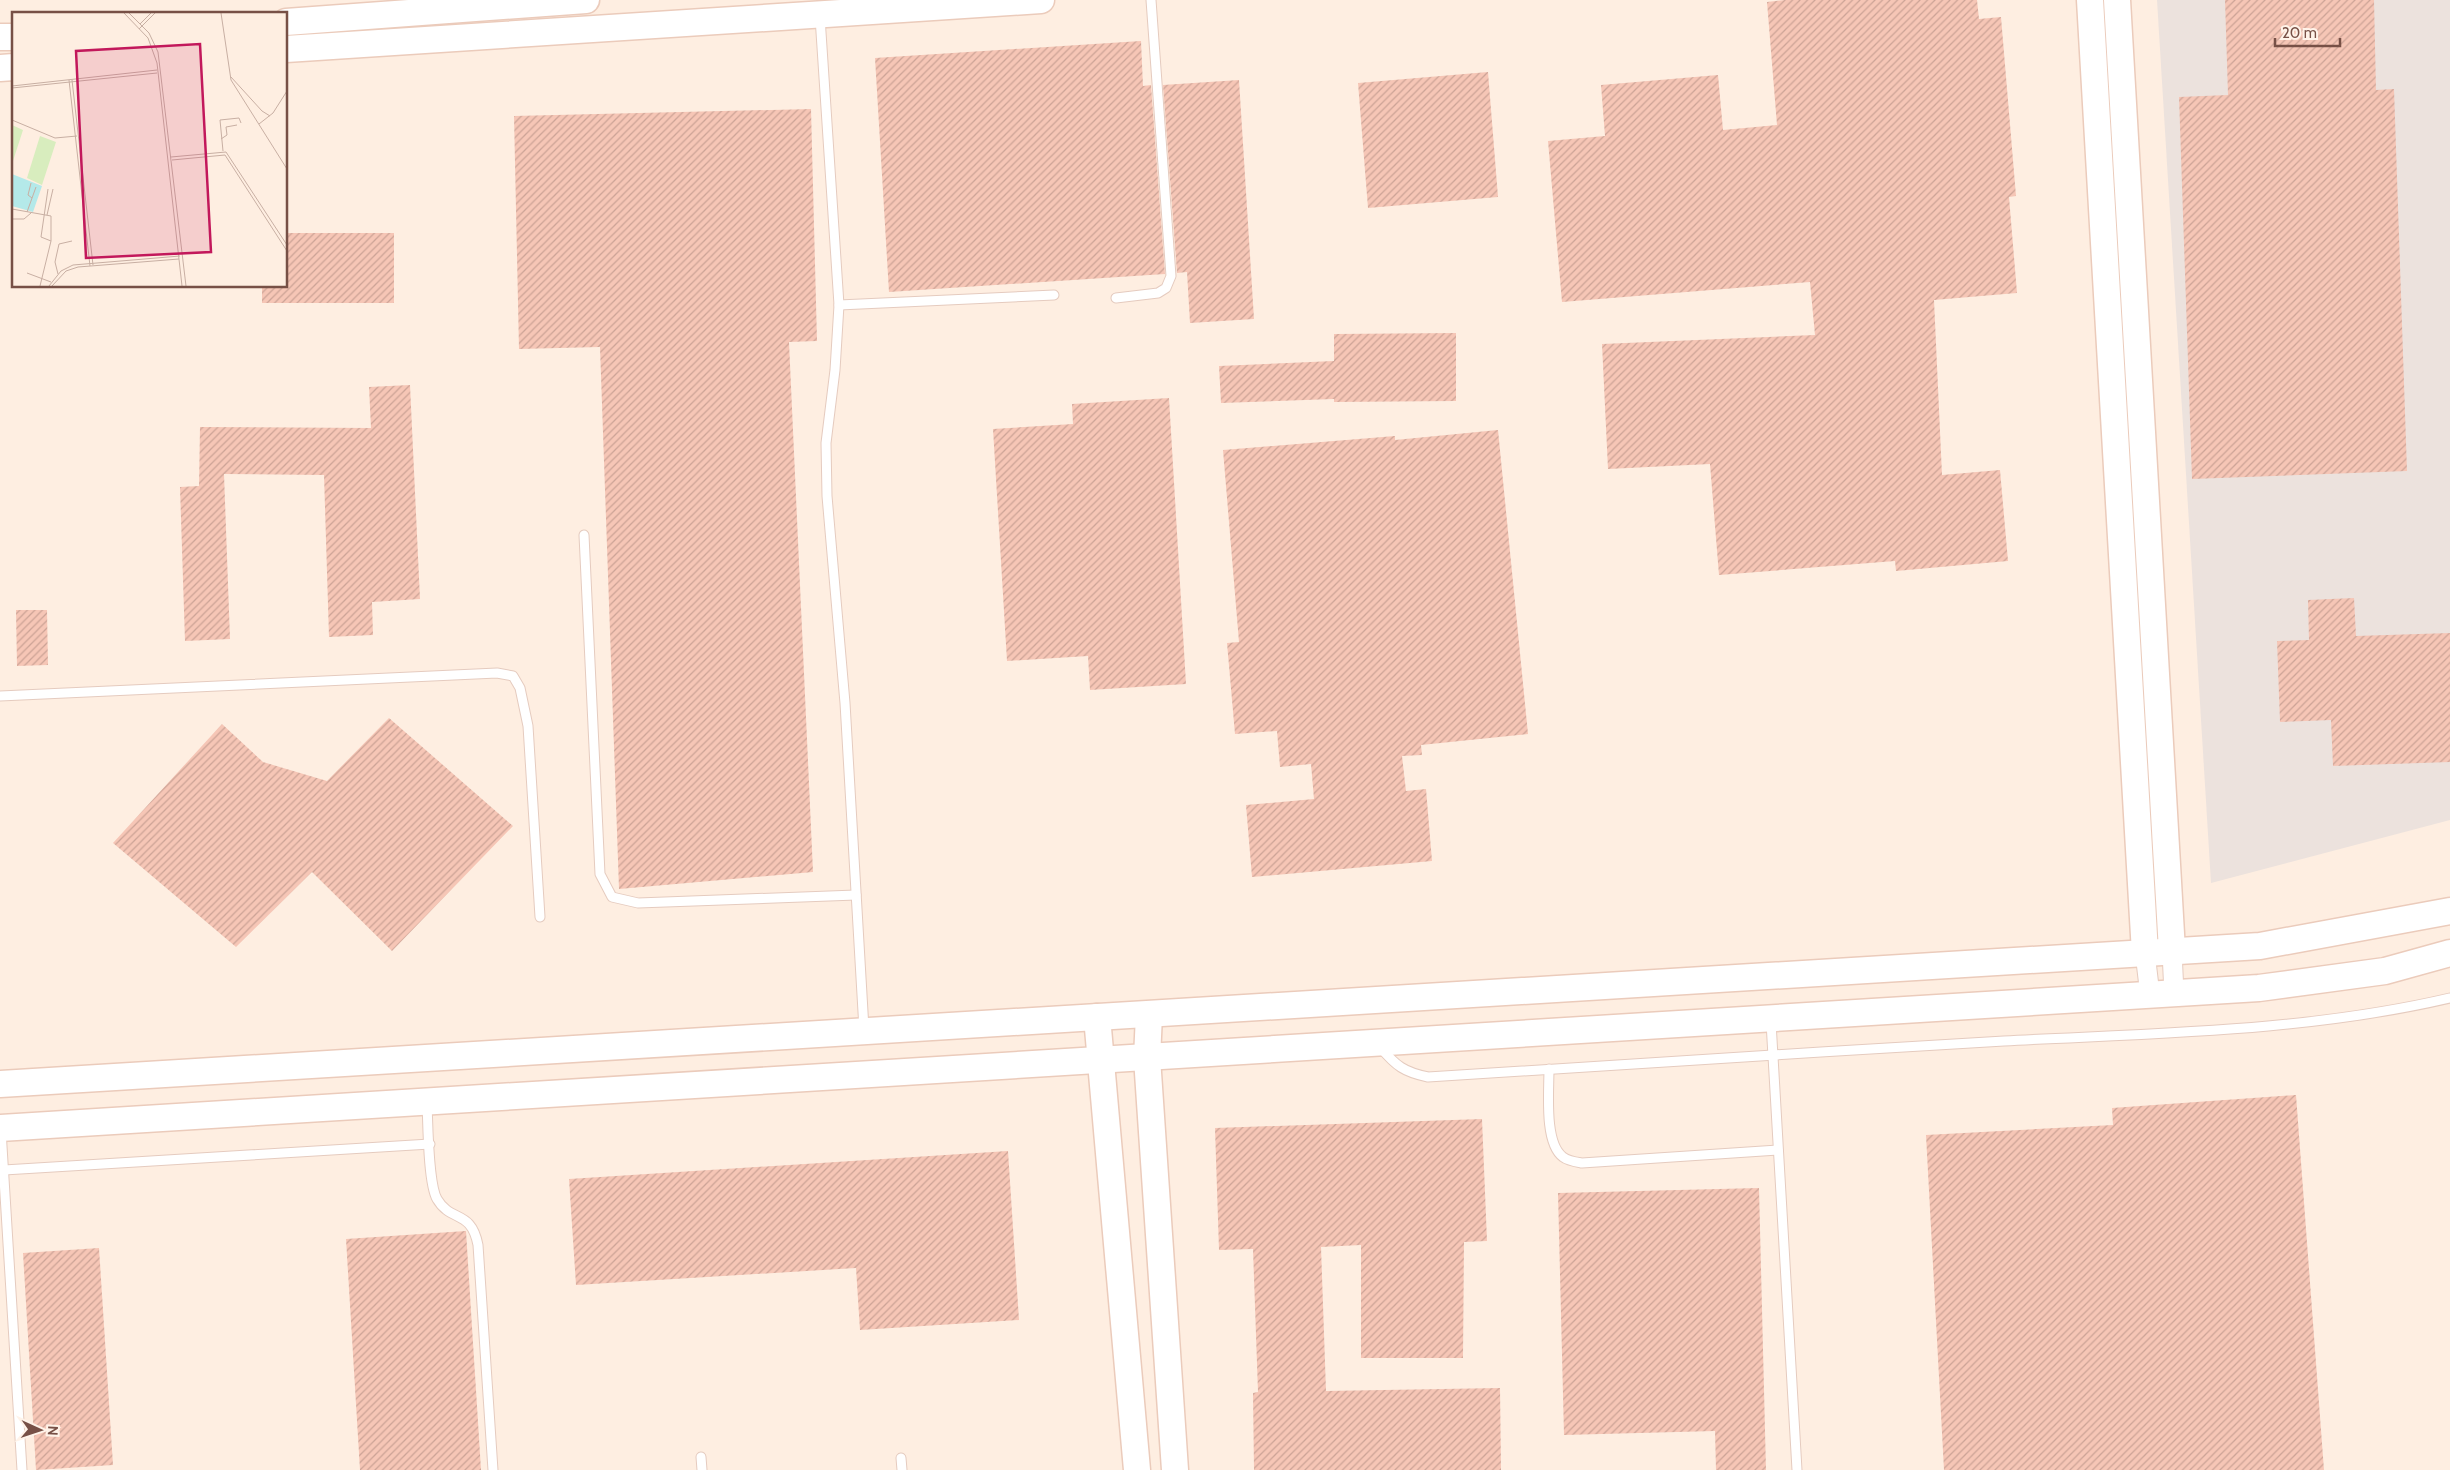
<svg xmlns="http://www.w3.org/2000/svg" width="2450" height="1470" viewBox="0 0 2450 1470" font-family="Cabin,sans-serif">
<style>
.industrial{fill:#ece2dd}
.building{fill:url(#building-hatch)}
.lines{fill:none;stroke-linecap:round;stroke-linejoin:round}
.lane-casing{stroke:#e5cbbf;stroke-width:11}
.street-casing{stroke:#e5cbbf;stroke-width:21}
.secondary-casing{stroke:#ebcbbb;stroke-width:29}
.lane{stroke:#fff;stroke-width:9}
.street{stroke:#fff;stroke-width:19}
.secondary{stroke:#fff;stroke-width:26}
.inset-road{fill:none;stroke:#c8afa3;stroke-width:1}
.view{fill:#c2185b;fill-opacity:0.15;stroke:#c2185b;stroke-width:2.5}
.inset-edge{fill:none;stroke:#775046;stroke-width:2.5}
</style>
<defs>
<pattern id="building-hatch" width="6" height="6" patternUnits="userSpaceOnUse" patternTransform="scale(1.25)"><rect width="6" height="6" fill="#f6c6b6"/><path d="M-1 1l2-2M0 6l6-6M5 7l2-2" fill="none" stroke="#cca396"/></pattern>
</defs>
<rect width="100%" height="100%" fill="#feeee1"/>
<path class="industrial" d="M2157 0H2450V820L2211 883Z"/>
<g class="building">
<path d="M1785 0H1977L1979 19 2001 17 2016 196 2009 197 2017 293 1934 300 1942 475 2000 470 2008 561 1896 571 1895 561 1719 575 1710 464 1608 469 1602 344 1815 335 1810 282 1562 302 1548 141 1605 136 1601 85 1718 75 1723 130 1777 125 1767 2Z"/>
<path d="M2225 0H2374L2376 90 2394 89 2407 471 2192 479 2179 97 2228 95Z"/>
<path d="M1141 41 1143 86 1151 85 1165 274 889 292 875 58Z"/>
<path d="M1488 72 1498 197 1368 208 1358 83Z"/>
<path d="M1239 80 1254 319 1190 323 1187 272 1177 273 1163 85Z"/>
<path d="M811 109 817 341 789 342 813 872 619 889 600 347 519 349 514 116Z"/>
<path d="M286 233H394V303H262V286H286Z"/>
<path d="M1456 333V401L1334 402V399L1221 403 1219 366 1334 361V334Z"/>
<path d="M410 385 420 599 372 602 373 635 329 637 324 475 224 474 230 639 185 641 180 487 199 486 200 427 371 428 369 387Z"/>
<path d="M1169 398 1186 684 1090 690 1088 656 1007 661 993 429 1073 424 1072 404Z"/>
<path d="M1498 430 1528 734 1421 745 1422 755 1402 756 1406 791 1426 789 1432 861 1252 877 1246 805 1314 799 1311 764 1280 767 1277 731 1235 734 1227 643 1239 642 1223 450 1395 436V440Z"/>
<path d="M2354 598 2356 636 2450 633V762L2333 766 2331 720 2280 722 2277 641 2309 640 2308 600Z"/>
<path d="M16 610H47L48 665 17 666Z"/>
<path d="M389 718 513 826 392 951 312 872 236 947 113 843 222 724 263 762 327 781Z"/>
<path d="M2296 1095 2324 1470H1944L1926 1135 2113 1125 2112 1108Z"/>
<path d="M1482 1119 1487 1241 1464 1242 1463 1358H1361V1245L1321 1247 1326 1391 1500 1388 1501 1470H1254L1253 1393 1258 1392 1253 1249 1219 1250 1215 1128Z"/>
<path d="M1008 1151 1019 1320 860 1330 856 1268 576 1285 569 1179Z"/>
<path d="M1759 1188 1766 1470H1716L1715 1431 1564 1435 1558 1193Z"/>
<path d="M466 1231 481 1470H360L346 1239Z"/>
<path d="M99 1248 113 1465 36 1470 23 1253Z"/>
</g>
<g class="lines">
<g class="lane-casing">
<g id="lane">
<path d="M820 17 839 305 835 370 826 443 827 496 845 703 864 1029"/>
<path d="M1116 298 1158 293 1166 288 1171 276 1151 0"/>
<path d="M839 305 1054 295"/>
<path d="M584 535 600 874 612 897 638 903 856 895"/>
<path d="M0 696 497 673 513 676 520 688 528 726 540 917"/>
<path d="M1771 1022 1797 1470"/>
<path d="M1380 1047C1396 1066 1404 1072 1428 1077 1621 1065 1812 1052 2004 1041 2152 1033 2305 1032 2450 998"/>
<path d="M1549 1069C1549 1092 1544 1143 1563 1157 1568 1161 1576 1162 1582 1163L1778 1150"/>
<path d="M427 1103C428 1124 428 1183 437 1199 451 1223 471 1209 478 1245L493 1470"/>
<path d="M1 1130 22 1470"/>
<path d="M4 1170 430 1144"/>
<path d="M701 1457 702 1470"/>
<path d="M901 1458 902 1470"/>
</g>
</g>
<g class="street-casing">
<g id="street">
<path d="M2172 951 2174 994"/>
<path d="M2145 953 2150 995"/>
</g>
</g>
<g class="secondary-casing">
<g id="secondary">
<path d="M2090 0 2145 953"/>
<path d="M2117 0 2172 951"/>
<path d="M286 22 586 0"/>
<path d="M0 37H14"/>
<path d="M286 49 1041 0"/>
<path d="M0 68 14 67"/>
<path d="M1149 1015 1147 1058 1175 1470"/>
<path d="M1097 1017 1137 1470"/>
<path d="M0 1084 2260 946 2450 911"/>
<path d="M0 1128 2259 988 2385 971 2450 953"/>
</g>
</g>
<use href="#lane" class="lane"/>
<use href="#street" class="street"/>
<use href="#secondary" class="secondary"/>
</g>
<g transform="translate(12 12)">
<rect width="275" height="275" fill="#feeee1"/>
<path d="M0 113 11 118 0 152ZM28 124 44 130 30 173 15 166Z" fill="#d8edbe"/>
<path d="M0 162 30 174 21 200 0 194Z" fill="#b4e9e9"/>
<path class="inset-road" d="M112 1 136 26 145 51 170 274M117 1 137 21 146 40 174 274M209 1 219 68 275 157M128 12 139 1M127 17 143 1M219 65 250 99 258 104M57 68 78 254M60 68 81 253M0 74 145 58M0 76 145 61M0 108 43 126 65 124M247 112 261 101 275 79M209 127 215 123 214 115 225 113M211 139 208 108 227 106 229 111M159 145 214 140 275 233M160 148 213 143 275 239M19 171 16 183 20 186M36 177 29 225 39 229M0 197 39 204V229L28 274M15 200 24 175M35 203 41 177M1 207H12L19 201M15 261 39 270M46 262 43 250 47 232 60 229M37 274 49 259 61 253 168 244M40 274 54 259 66 255 167 247"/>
<path class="view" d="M188 32 199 240 74 246 64 39Z"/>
<rect width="275" height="275" class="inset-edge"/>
</g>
<g transform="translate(40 1430) rotate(93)" stroke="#fff3e9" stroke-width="4" paint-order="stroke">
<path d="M0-4L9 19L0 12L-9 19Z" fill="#775046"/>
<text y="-8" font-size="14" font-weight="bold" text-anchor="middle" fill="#775046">N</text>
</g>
<path d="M2275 38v8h65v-8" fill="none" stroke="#775046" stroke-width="2.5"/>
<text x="2282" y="38" font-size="15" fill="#775046" stroke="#fff3e9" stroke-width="4" paint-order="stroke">20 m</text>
</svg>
